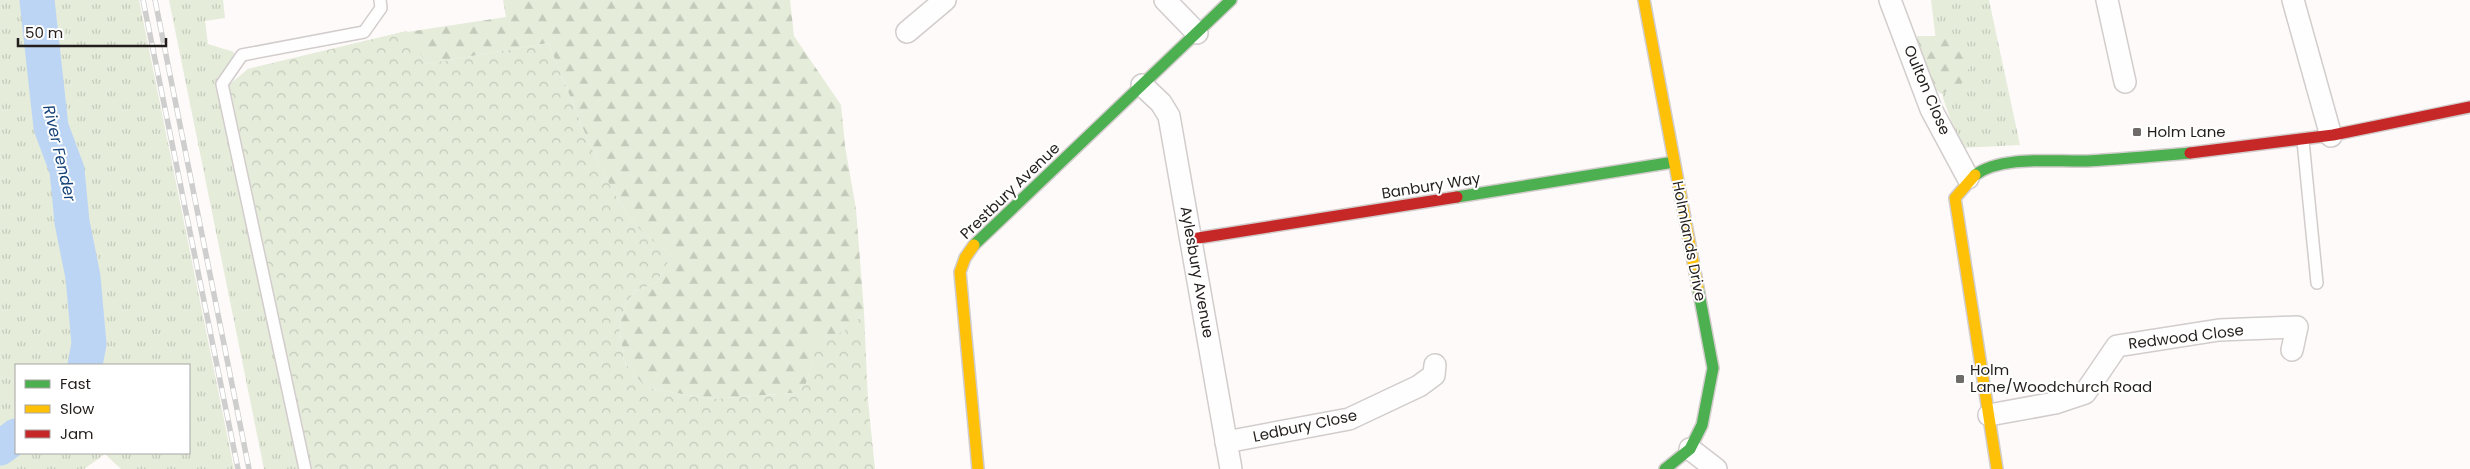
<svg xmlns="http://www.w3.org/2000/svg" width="2470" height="469" viewBox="0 0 2470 469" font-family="Poppins,sans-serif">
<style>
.grass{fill:url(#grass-tufts);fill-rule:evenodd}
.forest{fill:url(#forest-firs)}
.park{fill:url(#park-crowns)}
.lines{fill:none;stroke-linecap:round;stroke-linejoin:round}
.river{stroke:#bdd5f5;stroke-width:35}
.lane-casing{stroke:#d2cdcc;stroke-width:14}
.street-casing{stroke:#d2cdcc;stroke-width:24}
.fast-casing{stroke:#d2cdcc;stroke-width:14}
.slow-casing{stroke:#d2cdcc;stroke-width:14}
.jam-casing{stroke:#d2cdcc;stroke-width:14}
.lane{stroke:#fffefe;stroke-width:11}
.street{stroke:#fffefe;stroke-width:21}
.fast{stroke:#4caf50;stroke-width:11}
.slow{stroke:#ffc107;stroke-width:11}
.jam{stroke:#c62828;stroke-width:11}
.rail-casing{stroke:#cfcece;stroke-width:5.5}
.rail{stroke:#fff;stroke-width:4;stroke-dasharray:11;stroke-linecap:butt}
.poi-dot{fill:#6f6b69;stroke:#fff;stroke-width:2}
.labels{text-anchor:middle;stroke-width:4;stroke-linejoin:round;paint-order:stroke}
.street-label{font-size:15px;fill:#231e1c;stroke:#fff}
.poi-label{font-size:15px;fill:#231e1c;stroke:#fff;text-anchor:start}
.water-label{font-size:16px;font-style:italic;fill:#144178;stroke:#fff}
</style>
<defs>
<pattern id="grass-tufts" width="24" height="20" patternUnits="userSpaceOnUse" patternTransform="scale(1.25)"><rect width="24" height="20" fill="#e5ecda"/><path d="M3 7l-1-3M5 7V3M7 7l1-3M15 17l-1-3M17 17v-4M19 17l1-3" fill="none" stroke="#c4caba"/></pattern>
<pattern id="forest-firs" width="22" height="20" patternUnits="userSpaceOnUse" patternTransform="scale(1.25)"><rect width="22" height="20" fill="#e5ecda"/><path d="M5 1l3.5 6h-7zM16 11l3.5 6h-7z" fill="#c4caba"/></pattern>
<pattern id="park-crowns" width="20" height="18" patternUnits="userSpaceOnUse" patternTransform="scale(1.25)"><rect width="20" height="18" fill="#e5ecda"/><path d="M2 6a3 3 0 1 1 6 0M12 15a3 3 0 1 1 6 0" fill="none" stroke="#c4caba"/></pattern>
</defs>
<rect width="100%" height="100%" fill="#fdfaf9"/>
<g class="grass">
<path d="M0 0H139L234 469H121L105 454 84 469H0ZM16 365H189V453H16Z"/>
<path d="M169 0H223L225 18 205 21 208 44 234 52 229 85 248 69 407 31 337 469H264Z"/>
<path d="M1931 0H1989L2020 145 1961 148 1943 98Z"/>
</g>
<g class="forest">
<path d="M503 0H790L794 36 841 105 845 146 856 209 864 312 851 328 812 346V363L806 384 794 393 712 399 646 388 624 362 619 325 627 302 635 291 656 283 672 255C658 245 644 236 634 223 595 170 574 103 548 43L426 64 407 32 506 17Z"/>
<path d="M1917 36H1944L1972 62 1961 85 1941 94C1921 76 1912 63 1917 36Z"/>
</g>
<path class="park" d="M407 31 426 64 548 43C574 103 595 170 634 223 644 236 659 245 672 255L656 283 635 291 627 302 619 325 624 362 646 388 712 399 794 393 806 384 812 363V346L817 336C841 336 850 330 864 312L868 401 875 469H316L302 437 254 199 228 86 248 69Z"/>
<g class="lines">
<g class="river">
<path d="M37 0 51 127 67 170 72 222 83 277 89 344 85 365"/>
<path d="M0 448 16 436"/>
</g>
<g class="lane-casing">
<g id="lane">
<path d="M2303 141 2317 283"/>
<path d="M305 469 222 84 242 55 364 32 381 8 380 0"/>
</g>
</g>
<g class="street-casing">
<g id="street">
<path d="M1165 0 1197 33"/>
<path d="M1890 0 1931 109 1968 178"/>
<path d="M2107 0 2125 82"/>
<path d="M2293 0 2331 136"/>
<path d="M907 32 945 0"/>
<path d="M1142 85 1161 103 1169 116 1231 469"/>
<path d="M1989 415 2055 403 2085 393 2117 346 2219 330 2297 327 2292 350"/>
<path d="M1226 442 1349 419 1419 386 1434 375 1435 365"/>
<path d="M1690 449 1716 469"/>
</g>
</g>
<g class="fast-casing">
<g id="fast">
<path d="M1975 175C2002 155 2054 162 2087 161 2122 159 2156 156 2190 153"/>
<path d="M1457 197 1674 162"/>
<path d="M974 245 1231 0"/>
<path d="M1665 469 1690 449 1702 425 1713 368 1698 288"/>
</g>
</g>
<g class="slow-casing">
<g id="slow">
<path d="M1644 0 1698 288"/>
<path d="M1975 175 1955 198 1997 469"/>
<path d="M974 245 965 258 960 272 978 469"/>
</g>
</g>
<g class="jam-casing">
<g id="jam">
<path d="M2190 153 2333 135 2470 107"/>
<path d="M1192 239 1457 197"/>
</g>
</g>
<use href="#lane" class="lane"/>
<use href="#street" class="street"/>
<use href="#fast" class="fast"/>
<use href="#slow" class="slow"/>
<use href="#jam" class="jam"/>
<g class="rail-casing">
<g id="rail">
<path d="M143 0 238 469"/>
<path d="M155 0 249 469"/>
</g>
</g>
<use href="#rail" class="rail"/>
</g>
<g class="poi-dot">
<rect x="2132" y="127" width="10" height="10" rx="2.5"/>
<rect x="1955" y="374" width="10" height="10" rx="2.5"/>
</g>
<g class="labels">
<g class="street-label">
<text transform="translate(1927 90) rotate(67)" y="5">Oulton Close</text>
<text transform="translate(1431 186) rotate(-9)" y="5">Banbury Way</text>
<text transform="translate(1010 191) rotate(-44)" y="5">Prestbury Avenue</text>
<text transform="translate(1689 241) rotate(79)" y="5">Holmlands Drive</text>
<text transform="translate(1197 272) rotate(80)" y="5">Aylesbury Avenue</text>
<text transform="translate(2186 337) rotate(-7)" y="5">Redwood Close</text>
<text transform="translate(1305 426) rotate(-12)" y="5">Ledbury Close</text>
</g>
<g class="poi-label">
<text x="2147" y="137">Holm Lane</text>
<text x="1970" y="375">Holm<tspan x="1970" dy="17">Lane/Woodchurch Road</tspan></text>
</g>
<g class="water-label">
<text transform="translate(60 153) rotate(77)" y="6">River Fender</text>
</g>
</g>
<rect x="15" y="364" width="175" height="90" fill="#ffffff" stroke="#a7a5a4"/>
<rect x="25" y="380" width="25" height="8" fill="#4caf50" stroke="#a7a5a4"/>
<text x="60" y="389" font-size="15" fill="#231e1c">Fast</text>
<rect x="25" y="405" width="25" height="8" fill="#ffc107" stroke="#a7a5a4"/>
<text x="60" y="414" font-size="15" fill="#231e1c">Slow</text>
<rect x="25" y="430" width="25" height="8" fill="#c62828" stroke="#a7a5a4"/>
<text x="60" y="439" font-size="15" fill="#231e1c">Jam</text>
<path d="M18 38v8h148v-8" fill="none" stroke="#231e1c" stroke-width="2.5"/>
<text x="25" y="38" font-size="15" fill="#231e1c" stroke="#ffffff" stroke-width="4" paint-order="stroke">50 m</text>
</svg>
